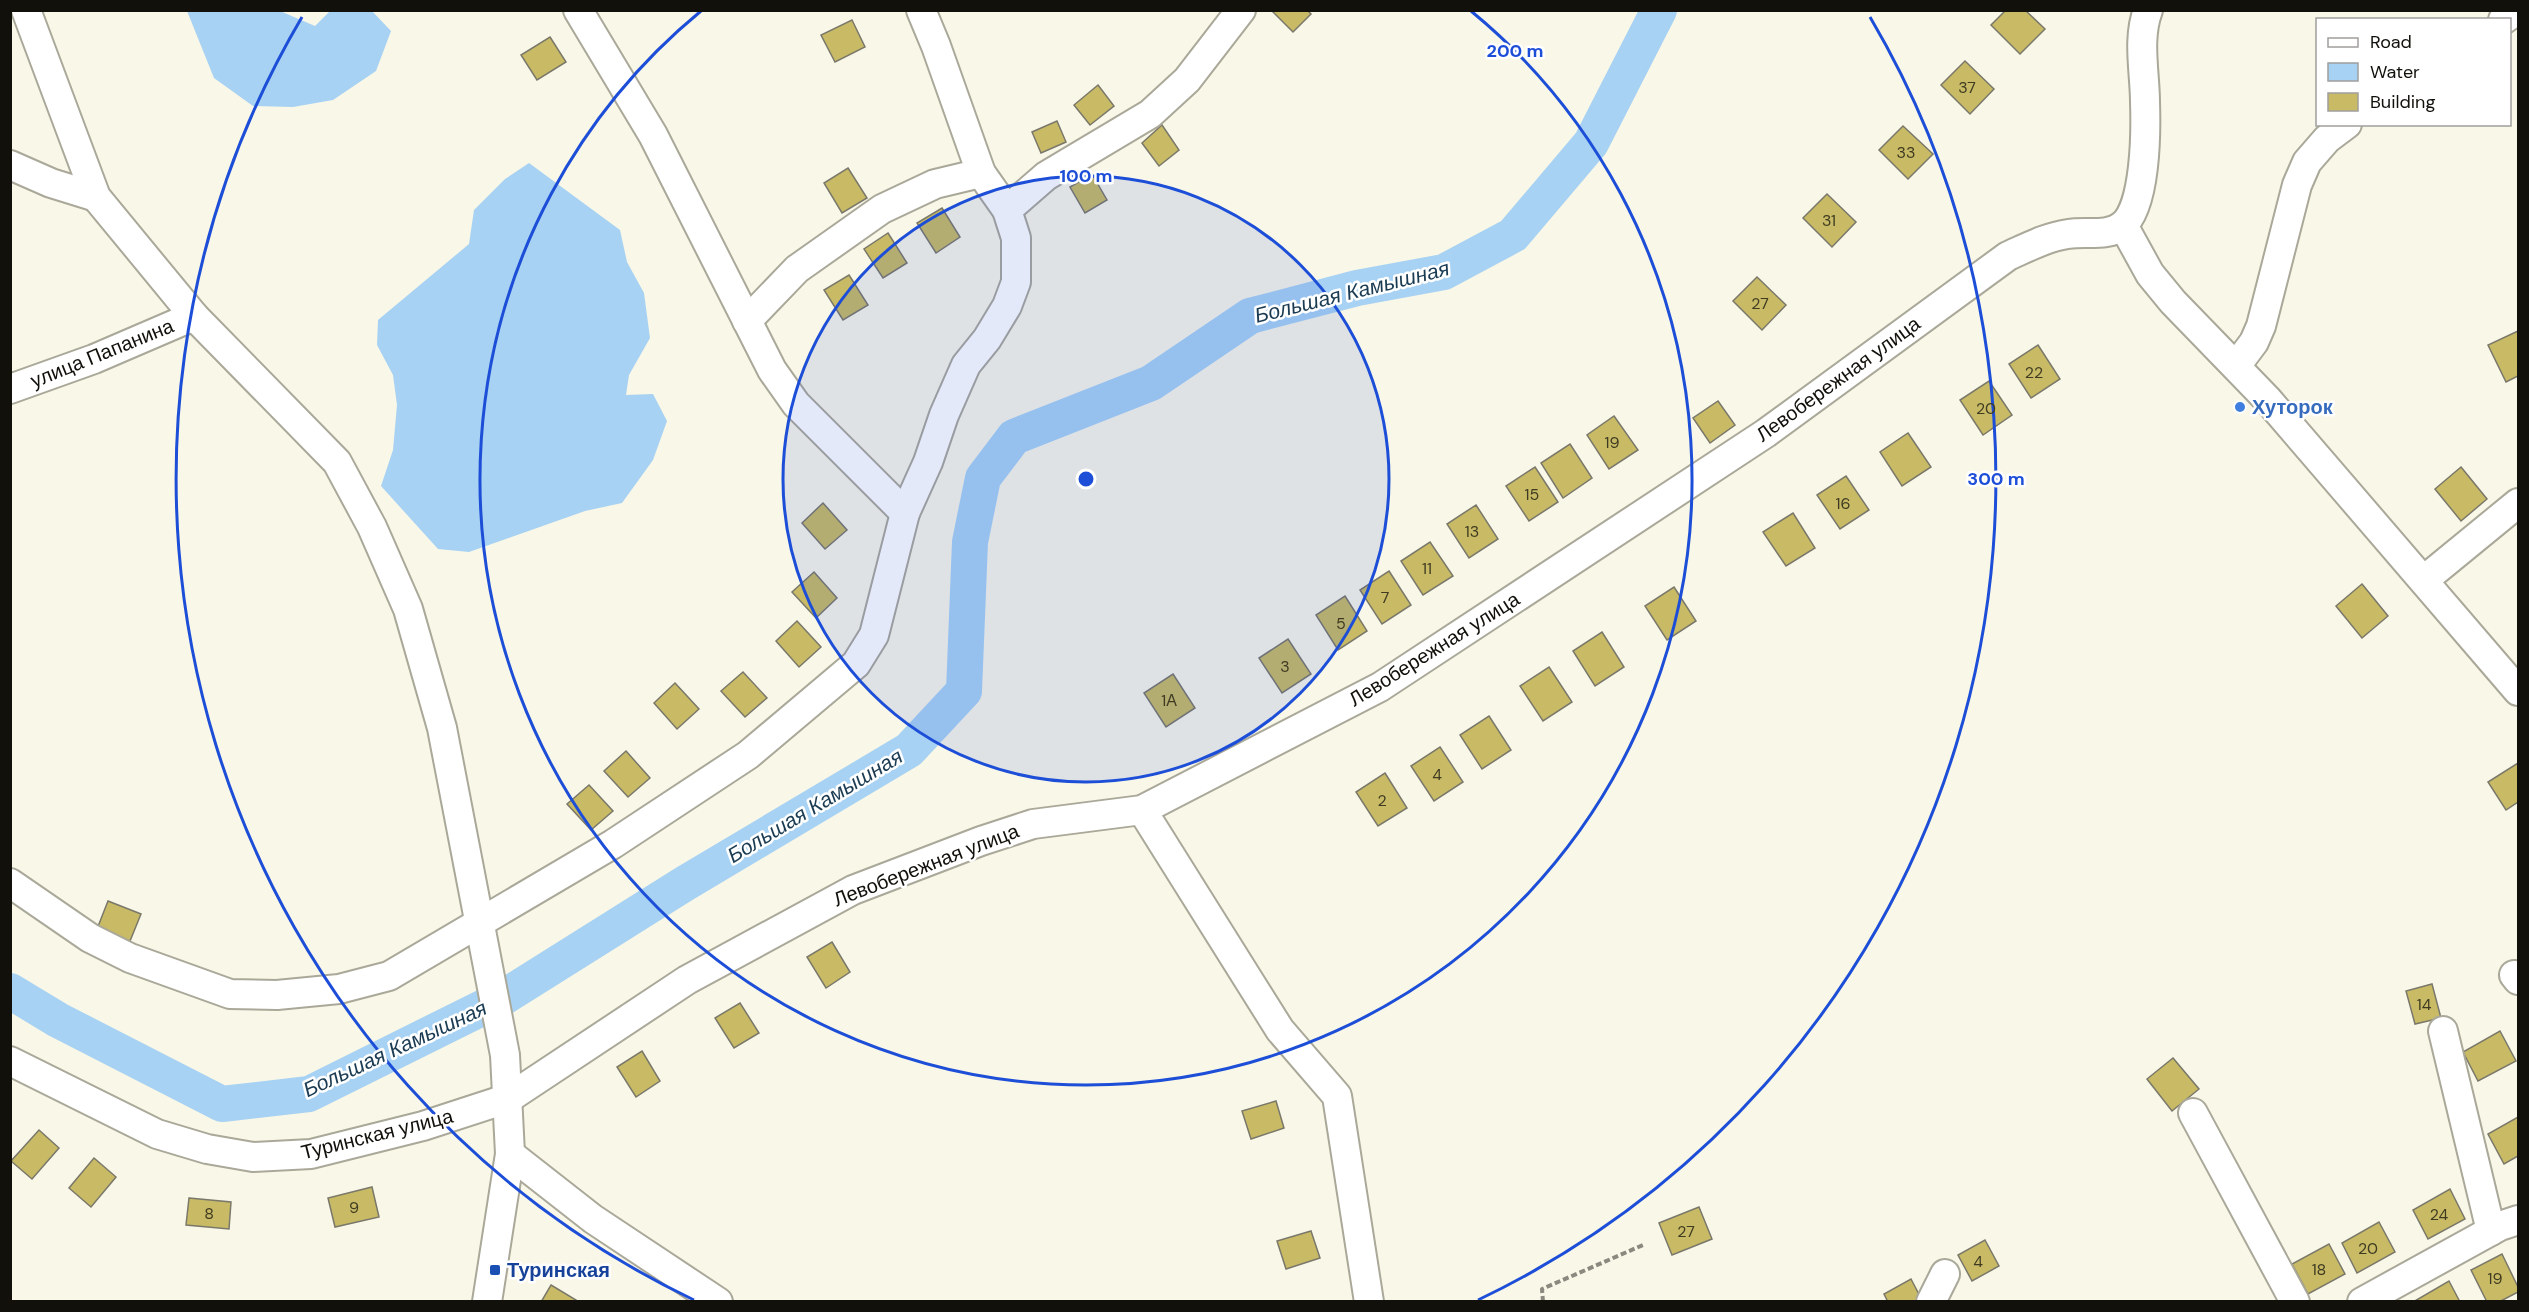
<svg xmlns="http://www.w3.org/2000/svg" width="2529" height="1312" viewBox="0 0 2529 1312" font-family="'DM Sans',sans-serif">
<style>
.water{fill:#a7d2f3}
.lines{fill:none;stroke-linecap:round;stroke-linejoin:round}
.river{stroke:#a7d2f3;stroke-width:36}
.building{fill:#c9bb65;stroke:#7a786a;stroke-width:1.5}
.minor-casing{stroke:#aaa899;stroke-width:32}
.path{stroke:#8b897f;stroke-width:4;stroke-dasharray:6 3;stroke-linecap:butt}
.minor{stroke:#fff;stroke-width:28}
.ring{fill:none;stroke:#1d4ed8;stroke-width:3}
.shop-dot{fill:#3f7fe0;stroke:#fff;stroke-width:2}
.transit-dot{fill:#1a4fb4;stroke:#fff;stroke-width:2}
.labels{text-anchor:middle;stroke-width:5;stroke-linejoin:round;paint-order:stroke}
.number-label{font-size:16px;fill:#3f3b22}
.street-label{font-size:20px;fill:#11100b;stroke:#fff}
.shop-label{font-size:20px;font-weight:bold;fill:#366cbe;stroke:#fff;text-anchor:start}
.transit-label{font-size:20px;font-weight:bold;fill:#164399;stroke:#fff;text-anchor:start}
.water-label{font-size:21px;font-style:italic;fill:#1a3b52;stroke:#fff}
.centre{fill:#1d4ed8;stroke:#fff;stroke-width:3}
.ring-label{font-size:18px;text-anchor:middle;font-weight:bold;fill:#1d4ed8;stroke:#fff;stroke-width:5;stroke-linejoin:round;paint-order:stroke}
</style>
<rect width="100%" height="100%" fill="#f9f7e7"/>
<g class="water">
<path d="M187 11H280L315 26 330 11H372L391 31 376 71 333 100 293 107 253 106 214 78Z"/>
<path d="M529 163 620 230 627 262 644 293 650 338 629 375 626 395 653 394 667 421 653 460 622 503 585 511 469 552 438 549 381 486 393 450 397 405 393 375 377 345 378 320 469 244 474 210 505 179Z"/>
</g>
<g class="lines">
<path class="river" d="M10 991 58 1020 222 1104 309 1094 504 997 684 884 909 750 964 691 970 542 983 478 1014 437 1151 383 1250 316 1357 288 1444 272 1513 235 1591 143 1659 10"/>
</g>
<g class="building">
<path d="M1307 10 1311 14 1293 32 1272 11Z"/>
<path d="M2006 10H2025L2045 29 2020 54 1991 25Z"/>
<path d="M852 20 865 47 835 62 821 35Z"/>
<path d="M550 37 566 62 537 80 521 55Z"/>
<path d="M1965 61 1994 89 1970 114 1941 85Z"/>
<path d="M1098 85 1114 106 1090 125 1074 105Z"/>
<path d="M1057 121 1066 142 1041 153 1032 132Z"/>
<path d="M1162 125 1179 150 1159 166 1142 143Z"/>
<path d="M1903 126 1933 154 1908 179 1879 150Z"/>
<path d="M848 168 867 198 842 213 824 183Z"/>
<path d="M1092 174 1107 200 1085 213 1070 187Z"/>
<path d="M1827 194 1856 222 1832 247 1803 218Z"/>
<path d="M942 208 960 237 936 253 917 223Z"/>
<path d="M888 233 907 263 883 278 864 249Z"/>
<path d="M849 275 868 305 843 320 824 290Z"/>
<path d="M1757 277 1786 305 1762 330 1733 301Z"/>
<path d="M2518 331V376L2506 382 2488 345Z"/>
<path d="M2038 345 2060 379 2031 398 2009 364Z"/>
<path d="M1989 381 2012 415 1983 435 1960 400Z"/>
<path d="M1718 401 1735 425 1710 443 1693 418Z"/>
<path d="M1614 416 1638 450 1609 469 1587 435Z"/>
<path d="M1908 433 1931 467 1902 486 1880 452Z"/>
<path d="M1570 444 1592 478 1563 498 1541 463Z"/>
<path d="M1535 467 1558 502 1529 521 1506 486Z"/>
<path d="M2461 467 2487 499 2461 521 2435 489Z"/>
<path d="M1846 476 1869 510 1840 529 1817 495Z"/>
<path d="M823 503 847 530 825 549 802 523Z"/>
<path d="M1476 505 1498 539 1469 558 1447 524Z"/>
<path d="M1793 513 1815 548 1786 566 1763 532Z"/>
<path d="M1430 542 1453 576 1423 595 1401 561Z"/>
<path d="M1389 571 1411 605 1382 624 1360 590Z"/>
<path d="M814 572 837 598 816 618 792 592Z"/>
<path d="M2362 584 2388 616 2362 638 2336 606Z"/>
<path d="M1674 587 1696 621 1667 640 1645 606Z"/>
<path d="M1345 596 1367 631 1338 650 1316 615Z"/>
<path d="M797 621 821 647 799 667 776 641Z"/>
<path d="M1602 632 1624 667 1595 686 1573 651Z"/>
<path d="M1288 639 1311 674 1282 693 1259 658Z"/>
<path d="M1549 667 1572 702 1543 721 1520 686Z"/>
<path d="M743 672 767 698 745 717 721 691Z"/>
<path d="M1173 674 1195 708 1166 727 1144 693Z"/>
<path d="M675 683 699 709 677 729 654 703Z"/>
<path d="M1489 716 1511 750 1482 769 1460 735Z"/>
<path d="M1440 747 1463 782 1434 801 1411 766Z"/>
<path d="M626 751 650 778 628 797 604 771Z"/>
<path d="M2518 763V802L2506 810 2488 782Z"/>
<path d="M1385 773 1407 808 1378 826 1356 792Z"/>
<path d="M589 785 613 811 591 830 567 804Z"/>
<path d="M108 901 141 914 130 941 97 929Z"/>
<path d="M832 942 850 972 826 988 807 957Z"/>
<path d="M2432 984 2441 1018 2415 1024 2406 991Z"/>
<path d="M740 1003 759 1033 734 1048 715 1018Z"/>
<path d="M2500 1031 2516 1061 2478 1081 2463 1052Z"/>
<path d="M642 1051 660 1081 636 1097 617 1067Z"/>
<path d="M2173 1058 2199 1089 2172 1111 2147 1079Z"/>
<path d="M1276 1101 1284 1128 1251 1139 1242 1111Z"/>
<path d="M2518 1117V1156L2504 1164 2488 1134Z"/>
<path d="M39 1130 59 1148 32 1179 11 1161Z"/>
<path d="M94 1158 116 1177 91 1207 69 1188Z"/>
<path d="M372 1187 379 1217 335 1227 328 1198Z"/>
<path d="M2450 1189 2465 1219 2428 1239 2413 1210Z"/>
<path d="M189 1198 231 1202 229 1229 186 1225Z"/>
<path d="M1699 1207 1712 1239 1672 1255 1659 1223Z"/>
<path d="M2379 1222 2395 1252 2357 1273 2342 1243Z"/>
<path d="M1311 1231 1320 1258 1286 1269 1277 1241Z"/>
<path d="M1985 1240 1999 1266 1972 1281 1958 1255Z"/>
<path d="M2329 1244 2345 1274 2308 1294 2292 1264Z"/>
<path d="M2502 1254 2518 1287V1292L2499 1302H2487L2471 1270Z"/>
<path d="M1911 1279 1923 1302H1888L1884 1294Z"/>
<path d="M2449 1281 2460 1302H2413Z"/>
<path d="M551 1285 576 1300 575 1302H541Z"/>
</g>
<g class="lines">
<g class="minor-casing">
<g id="minor">
<path d="M26 10 96 197 194 316 337 462 372 527 408 609 442 728 505 1055 510 1154 487 1302"/>
<path d="M578 10 653 135 772 370 796 404 905 513"/>
<path d="M2503 20 2517 10"/>
<path d="M10 165 51 183 96 197"/>
<path d="M1007 210 1046 176 1150 114 1187 80 1241 10"/>
<path d="M2123 225 2150 274 2173 302 2268 400 2518 691"/>
<path d="M747 321 797 269 882 209 935 184 981 173"/>
<path d="M2236 366 2254 342 2261 326 2297 185 2307 162 2327 139 2347 124"/>
<path d="M10 389 94 359 194 316"/>
<path d="M2424 580 2518 503"/>
<path d="M1142 810 1280 1030 1337 1096 1369 1302"/>
<path d="M10 883 90 938 130 958 230 994 277 995 339 989 389 976 613 844 748 755 856 664 874 635 905 513 928 462 944 415 966 365 987 339 1007 306 1016 282V238L1007 210 981 173 936 46 921 10"/>
<path d="M2514 975 2518 980"/>
<path d="M2443 1031 2491 1231"/>
<path d="M10 1061 157 1134 207 1149 253 1157 311 1154 423 1126 509 1098 687 980 853 890 981 841 1033 824 1142 810 1380 687 1766 433 2008 256C2028 247 2047 237 2068 234 2086 231 2107 237 2122 226 2146 207 2146 131 2145 102 2145 73 2137 39 2148 10"/>
<path d="M2193 1113 2295 1302"/>
<path d="M510 1154 593 1219 718 1302"/>
<path d="M1931 1302 1945 1274"/>
<path d="M2362 1302 2500 1226 2518 1220"/>
</g>
</g>
<path class="path" d="M1543 1302 1542 1289 1643 1245"/>
<use href="#minor" class="minor"/>
</g>
<circle cx="1086" cy="479" r="303" fill="#1d4ed8" fill-opacity=".12"/>
<g class="ring">
<circle cx="1086" cy="479" r="303"/>
<path d="M1471 11A606 606 0 1 1 701 11"/>
<path d="M694 1300A910 910 0 0 1 302 17M1870 17A910 910 0 0 1 1478 1300"/>
</g>
<circle class="shop-dot" cx="2240" cy="407" r="6"/>
<rect class="transit-dot" x="489" y="1264" width="12" height="12" rx="3"/>
<g class="labels">
<g class="number-label">
<text x="1967" y="93">37</text>
<text x="1906" y="158">33</text>
<text x="1829" y="226">31</text>
<text x="1760" y="309">27</text>
<text x="2034" y="378">22</text>
<text x="1986" y="414">20</text>
<text x="1612" y="448">19</text>
<text x="1532" y="500">15</text>
<text x="1843" y="509">16</text>
<text x="1472" y="537">13</text>
<text x="1427" y="574">11</text>
<text x="1385" y="603">7</text>
<text x="1341" y="629">5</text>
<text x="1285" y="672">3</text>
<text x="1169" y="706">1А</text>
<text x="1437" y="780">4</text>
<text x="1382" y="806">2</text>
<text x="2424" y="1010">14</text>
<text x="354" y="1213">9</text>
<text x="209" y="1219">8</text>
<text x="2439" y="1220">24</text>
<text x="1686" y="1237">27</text>
<text x="2368" y="1254">20</text>
<text x="1978" y="1267">4</text>
<text x="2319" y="1275">18</text>
<text x="2495" y="1284">19</text>
</g>
<g class="street-label">
<text transform="translate(102 353) rotate(-22)" y="7">улица Папанина</text>
<text transform="translate(1838 379) rotate(-36)" y="7">Левобережная улица</text>
<text transform="translate(1434 649) rotate(-32)" y="7">Левобережная улица</text>
<text transform="translate(926 865) rotate(-21)" y="7">Левобережная улица</text>
<text transform="translate(377 1134) rotate(-14)" y="7">Туринская улица</text>
</g>
<g class="shop-label">
<text x="2252" y="414">Хуторок</text>
</g>
<g class="transit-label">
<text x="507" y="1277">Туринская</text>
</g>
<g class="water-label">
<text transform="translate(1352 292) rotate(-14)" y="7">Большая Камышная</text>
<text transform="translate(815 806) rotate(-31)" y="7">Большая Камышная</text>
<text transform="translate(395 1049) rotate(-25)" y="7">Большая Камышная</text>
</g>
</g>
<circle cx="1086" cy="479" r="9" class="centre"/>
<g class="ring-label">
<text x="1515" y="57">200 m</text>
<text x="1086" y="182">100 m</text>
<text x="1996" y="485">300 m</text>
</g>
<rect width="2529" height="1312" fill="none" stroke="#11100b" stroke-width="24"/>
<rect x="2316" y="18" width="195" height="108" fill="#ffffff" stroke="#a09f9d" stroke-width="1.5"/>
<rect x="2328" y="38" width="30" height="9" fill="#ffffff" stroke="#a09f9d" stroke-width="1.5"/>
<text x="2370" y="48" font-size="18" fill="#11100b">Road</text>
<rect x="2328" y="63" width="30" height="18" fill="#a7d2f3" stroke="#a09f9d" stroke-width="1.5"/>
<text x="2370" y="78" font-size="18" fill="#11100b">Water</text>
<rect x="2328" y="93" width="30" height="18" fill="#c9bb65" stroke="#a09f9d" stroke-width="1.5"/>
<text x="2370" y="108" font-size="18" fill="#11100b">Building</text>
</svg>
